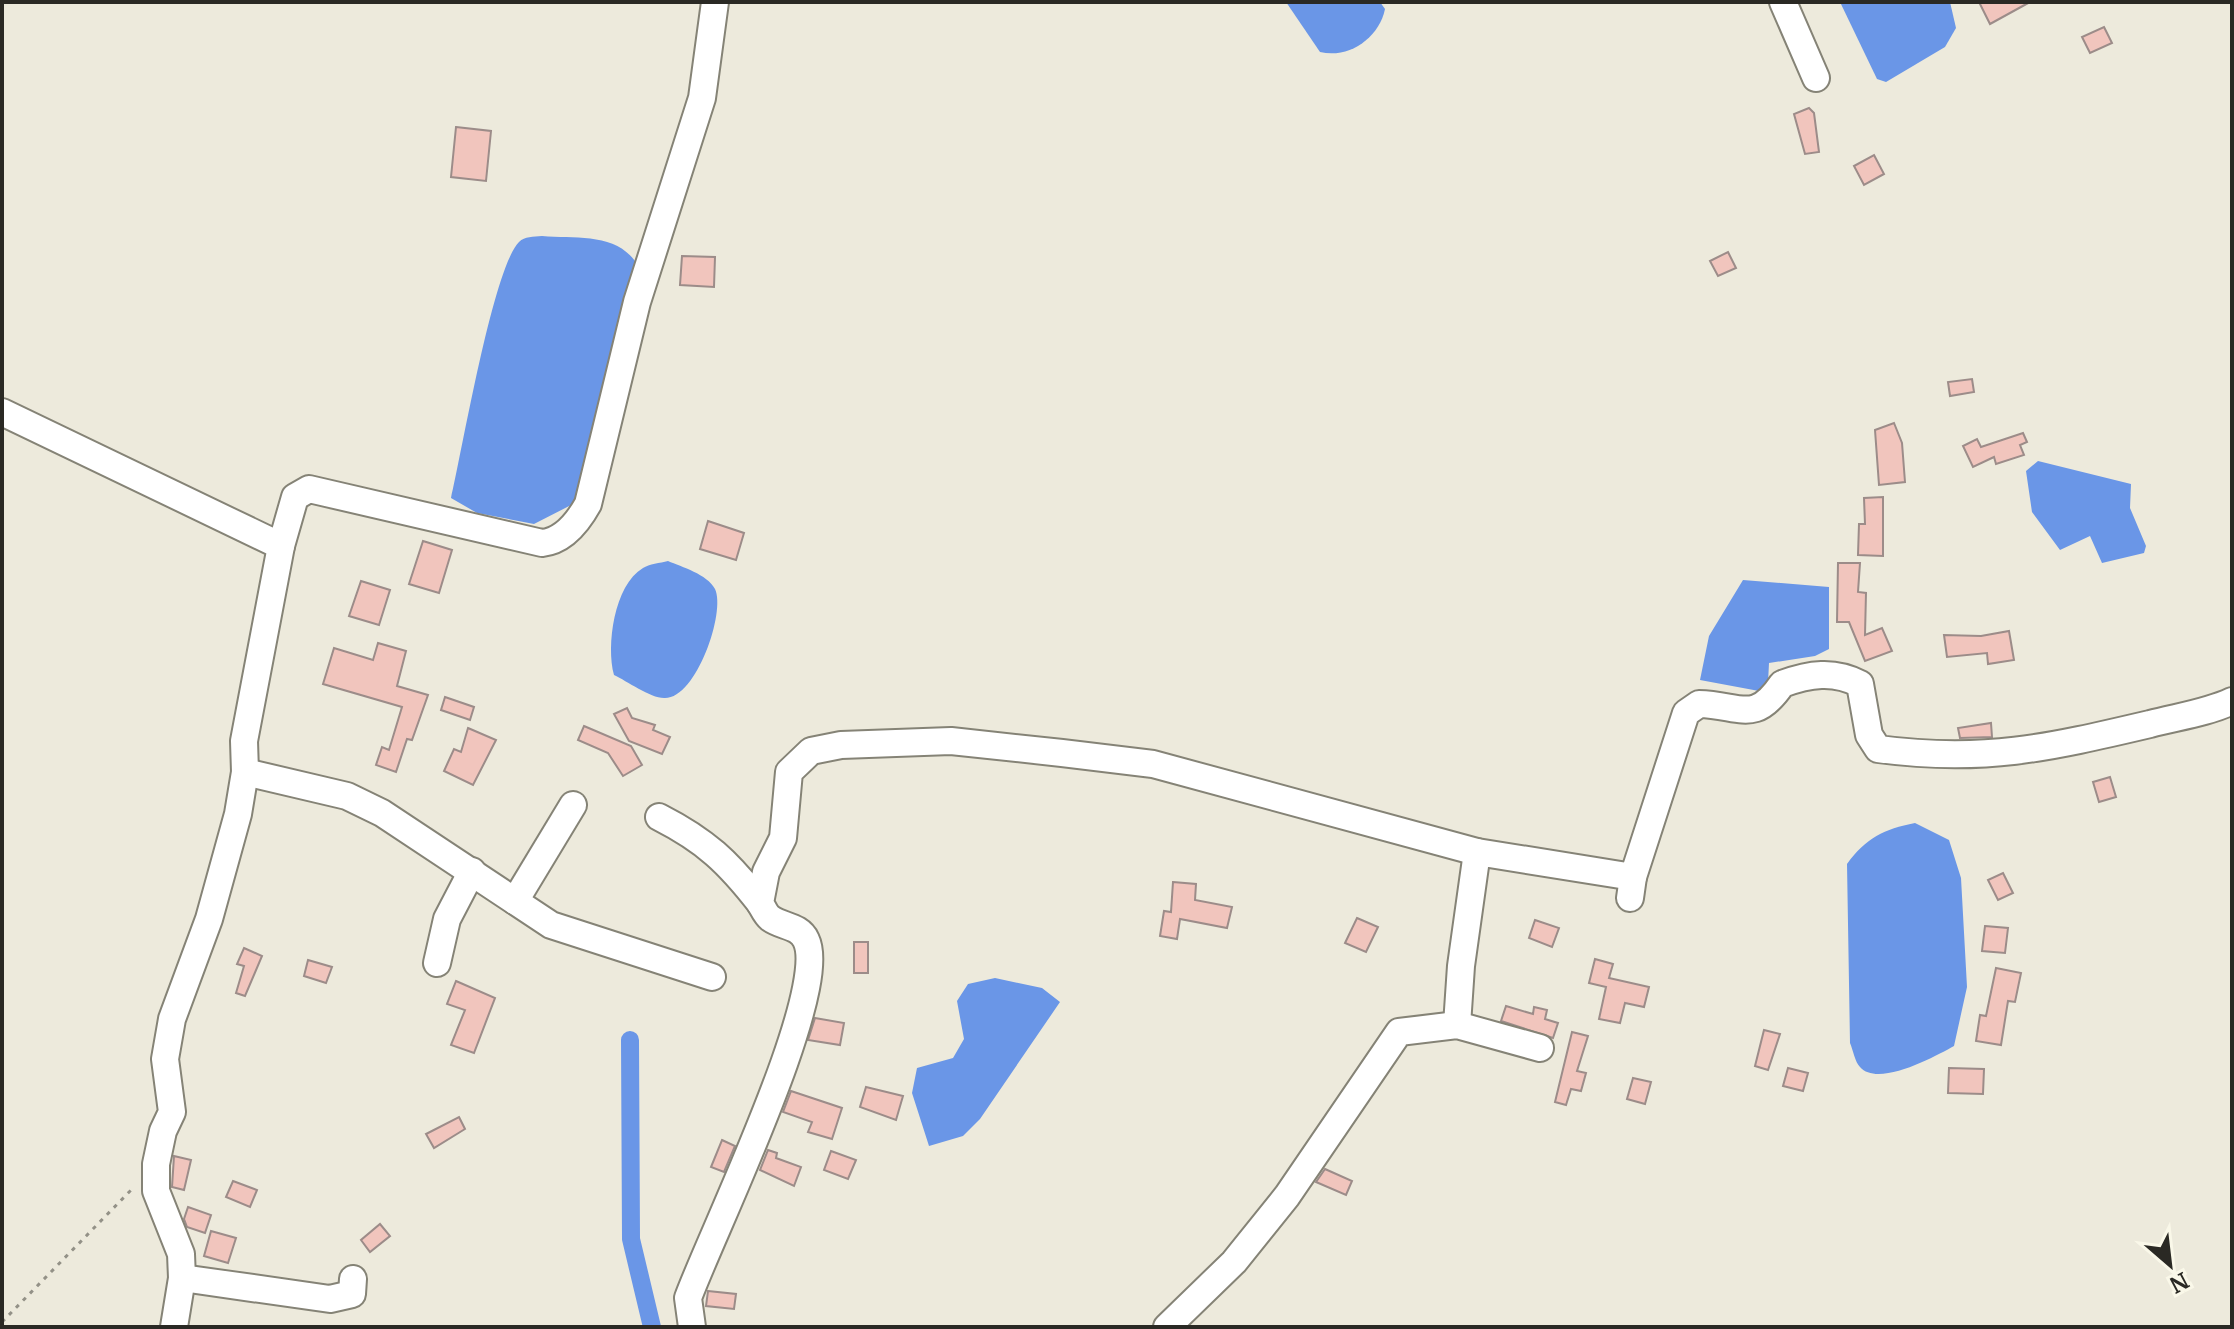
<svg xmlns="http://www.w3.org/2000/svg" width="2234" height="1329" viewBox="0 0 2234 1329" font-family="Merriweather,serif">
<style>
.water{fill:#6a96e7}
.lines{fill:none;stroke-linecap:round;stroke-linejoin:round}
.canal{stroke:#6a96e7;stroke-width:18}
.building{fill:#f1c5bd;stroke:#9c8c89;stroke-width:2}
.minor-casing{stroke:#858376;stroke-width:30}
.path{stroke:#939187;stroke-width:3;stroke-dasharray:4 6;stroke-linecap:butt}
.minor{stroke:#fff;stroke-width:26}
</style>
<rect width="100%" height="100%" fill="#edeadc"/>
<g class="water">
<path d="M1286 2H1380L1385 9C1379 38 1349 59 1320 52Z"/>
<path d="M1840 2H1950L1956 28 1945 47 1886 82 1877 79Z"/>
<path d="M542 236C579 239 621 232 640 269L577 502 534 524 477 513 451 498C462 452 493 268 519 242 525 236 533 237 542 236Z"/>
<path d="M2038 461 2131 484 2130 508 2146 546 2144 553 2102 563 2090 536 2060 550 2032 512 2026 471Z"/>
<path d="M668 561C682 567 707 574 715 589 726 612 696 700 664 698 650 698 627 681 614 675 606 646 614 585 643 568 649 564 660 563 668 561Z"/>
<path d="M1743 580 1829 587V649L1815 656 1769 663 1768 683 1759 691 1700 680 1709 636Z"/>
<path d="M1915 823 1949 840 1961 878 1967 987 1954 1046C1936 1056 1878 1088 1860 1067 1855 1062 1853 1050 1850 1043L1847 864C1866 838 1884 829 1915 823Z"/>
<path d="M995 978 1042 988 1060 1002 980 1119 963 1136 929 1146 912 1093 917 1068 953 1058 964 1039 957 1001 968 984Z"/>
</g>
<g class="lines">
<path class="canal" d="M630 1040 631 1239 652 1327"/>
</g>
<g class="building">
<path d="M1979 2H2030L1990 24Z"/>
<path d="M2104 27 2112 43 2090 53 2082 37Z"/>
<path d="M1809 108 1814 113 1819 152 1805 154 1794 114Z"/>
<path d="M456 127 491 131 486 181 451 177Z"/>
<path d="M1874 155 1884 174 1864 185 1854 166Z"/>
<path d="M1728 252 1736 268 1718 276 1710 261Z"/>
<path d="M682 256 715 257 714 287 680 285Z"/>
<path d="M1972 379 1974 392 1950 396 1948 382Z"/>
<path d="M1894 423 1902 443 1905 482 1879 485 1875 430Z"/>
<path d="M2023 433 2027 442 2020 445 2024 455 1996 464 1994 457 1973 467 1963 446 1977 439 1981 447Z"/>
<path d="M1883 497V556L1858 555 1859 524H1865L1864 498Z"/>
<path d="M708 521 744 533 736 560 700 549Z"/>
<path d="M423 541 452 550 439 593 409 584Z"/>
<path d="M1838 563H1860L1858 592 1866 593 1865 635 1882 628 1892 651 1865 661 1849 622H1837Z"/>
<path d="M361 581 390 590 379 625 349 616Z"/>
<path d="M2009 631 2014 660 1988 664 1987 653 1947 657 1944 635 1981 636Z"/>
<path d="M378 643 406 651 397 686 428 695 412 740 407 739 396 772 376 765 382 747 389 750 402 707 323 684 334 648 373 660Z"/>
<path d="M445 697 474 707 470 720 441 710Z"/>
<path d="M627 708 632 718 655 725 653 730 670 737 662 754 629 741 614 714Z"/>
<path d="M1991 723 1992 737 1960 738 1958 728Z"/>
<path d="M584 726 631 746 642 765 623 776 608 753 578 740Z"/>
<path d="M468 728 496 740 473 785 444 771 454 749 461 752Z"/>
<path d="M2110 777 2116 797 2099 802 2093 782Z"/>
<path d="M2003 873 2013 893 1998 900 1988 880Z"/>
<path d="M1173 882 1196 884 1195 900 1232 907 1227 928 1180 919 1177 939 1160 936 1164 911 1171 912Z"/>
<path d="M1357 918 1378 927 1366 952 1345 943Z"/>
<path d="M1535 920 1559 928 1552 947 1529 938Z"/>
<path d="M1985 926 2008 928 2005 953 1982 951Z"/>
<rect x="854" y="942" width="14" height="31"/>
<path d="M244 948 262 956 245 996 236 993 244 966 237 964Z"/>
<path d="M1595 959 1613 964 1609 978 1649 987 1644 1007 1625 1003 1620 1023 1599 1019 1606 987 1589 983Z"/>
<path d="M308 960 332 967 326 983 304 976Z"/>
<path d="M1996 968 2021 973 2015 1002 2008 1001 2001 1045 1976 1041 1980 1015 1986 1016Z"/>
<path d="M456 981 495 998 474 1053 451 1045 465 1010 447 1004Z"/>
<path d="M1506 1006 1533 1014 1534 1007 1547 1010 1545 1019 1558 1023 1553 1038 1501 1021Z"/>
<path d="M815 1018 844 1023 840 1045 808 1040Z"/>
<path d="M1764 1030 1780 1034 1768 1070 1755 1066Z"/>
<path d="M1572 1032 1588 1036 1577 1071 1586 1073 1581 1091 1571 1089 1566 1105 1555 1102Z"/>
<path d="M1788 1068 1808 1073 1803 1091 1783 1086Z"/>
<path d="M1949 1068 1984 1069 1983 1094 1948 1093Z"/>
<path d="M1633 1078 1651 1082 1645 1104 1627 1099Z"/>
<path d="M866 1087 903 1096 896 1120 860 1107Z"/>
<path d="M791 1091 842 1108 832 1139 808 1132 812 1122 783 1112Z"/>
<path d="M459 1117 465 1129 434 1148 426 1134Z"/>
<path d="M722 1140 735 1146 724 1172 711 1167Z"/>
<path d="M768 1150 777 1153 776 1158 801 1167 794 1186 760 1170Z"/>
<path d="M831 1151 856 1160 848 1179 824 1170Z"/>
<path d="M174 1156 191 1160 184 1190 172 1187Z"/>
<path d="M1325 1169 1352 1181 1346 1195 1316 1182Z"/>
<path d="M233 1181 257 1190 250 1207 226 1197Z"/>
<path d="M188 1207 211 1215 205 1233 187 1227 184 1219Z"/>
<path d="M380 1224 390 1236 370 1252 361 1240Z"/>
<path d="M211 1231 236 1238 228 1263 204 1256Z"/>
<path d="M708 1291 736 1294 734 1309 706 1306Z"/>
</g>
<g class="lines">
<g class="minor-casing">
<g id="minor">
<path d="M1783 2 1816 78"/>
<path d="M2 412 281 546 244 741 245 772 238 814 209 919 172 1019 165 1059 172 1112 163 1131 156 1164V1191L181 1254 182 1278 174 1327"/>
<path d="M281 546 295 497 309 489 542 543C563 541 578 522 588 504L637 302 702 98 715 2"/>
<path d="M245 772 347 796 382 813 551 925 712 977"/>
<path d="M659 817C706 841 728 862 760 903"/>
<path d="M1633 877 1686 713 1699 704C1741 705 1754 725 1782 684 1809 674 1834 670 1860 684L1869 735 1878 749C1983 763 2048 748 2150 724 2176 717 2207 713 2232 701"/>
<path d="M515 901 573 805"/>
<path d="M437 963 447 919 472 871"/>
<path d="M1457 1025 1461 966 1477 852 1633 877 1630 898"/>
<path d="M182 1278 330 1299 352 1294 353 1279"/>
<path d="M692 1327 688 1298C710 1237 831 991 806 940 799 925 782 927 770 918 766 915 763 908 760 903L766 872 783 838 789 772 811 751 841 745 951 741 1062 753 1153 764 1477 852"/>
<path d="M1167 1327 1234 1262 1287 1196 1399 1032 1457 1025 1540 1048"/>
</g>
</g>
<path class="path" d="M2 1322 134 1187"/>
<use href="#minor" class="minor"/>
</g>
<rect width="2234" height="1329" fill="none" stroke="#2a2924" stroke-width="8"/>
<g transform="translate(2170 1265) rotate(152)" stroke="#faf8e9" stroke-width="6" paint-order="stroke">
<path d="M0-6L14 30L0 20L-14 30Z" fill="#2a2924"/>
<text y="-12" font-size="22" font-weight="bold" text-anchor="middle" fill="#2a2924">N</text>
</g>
</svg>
